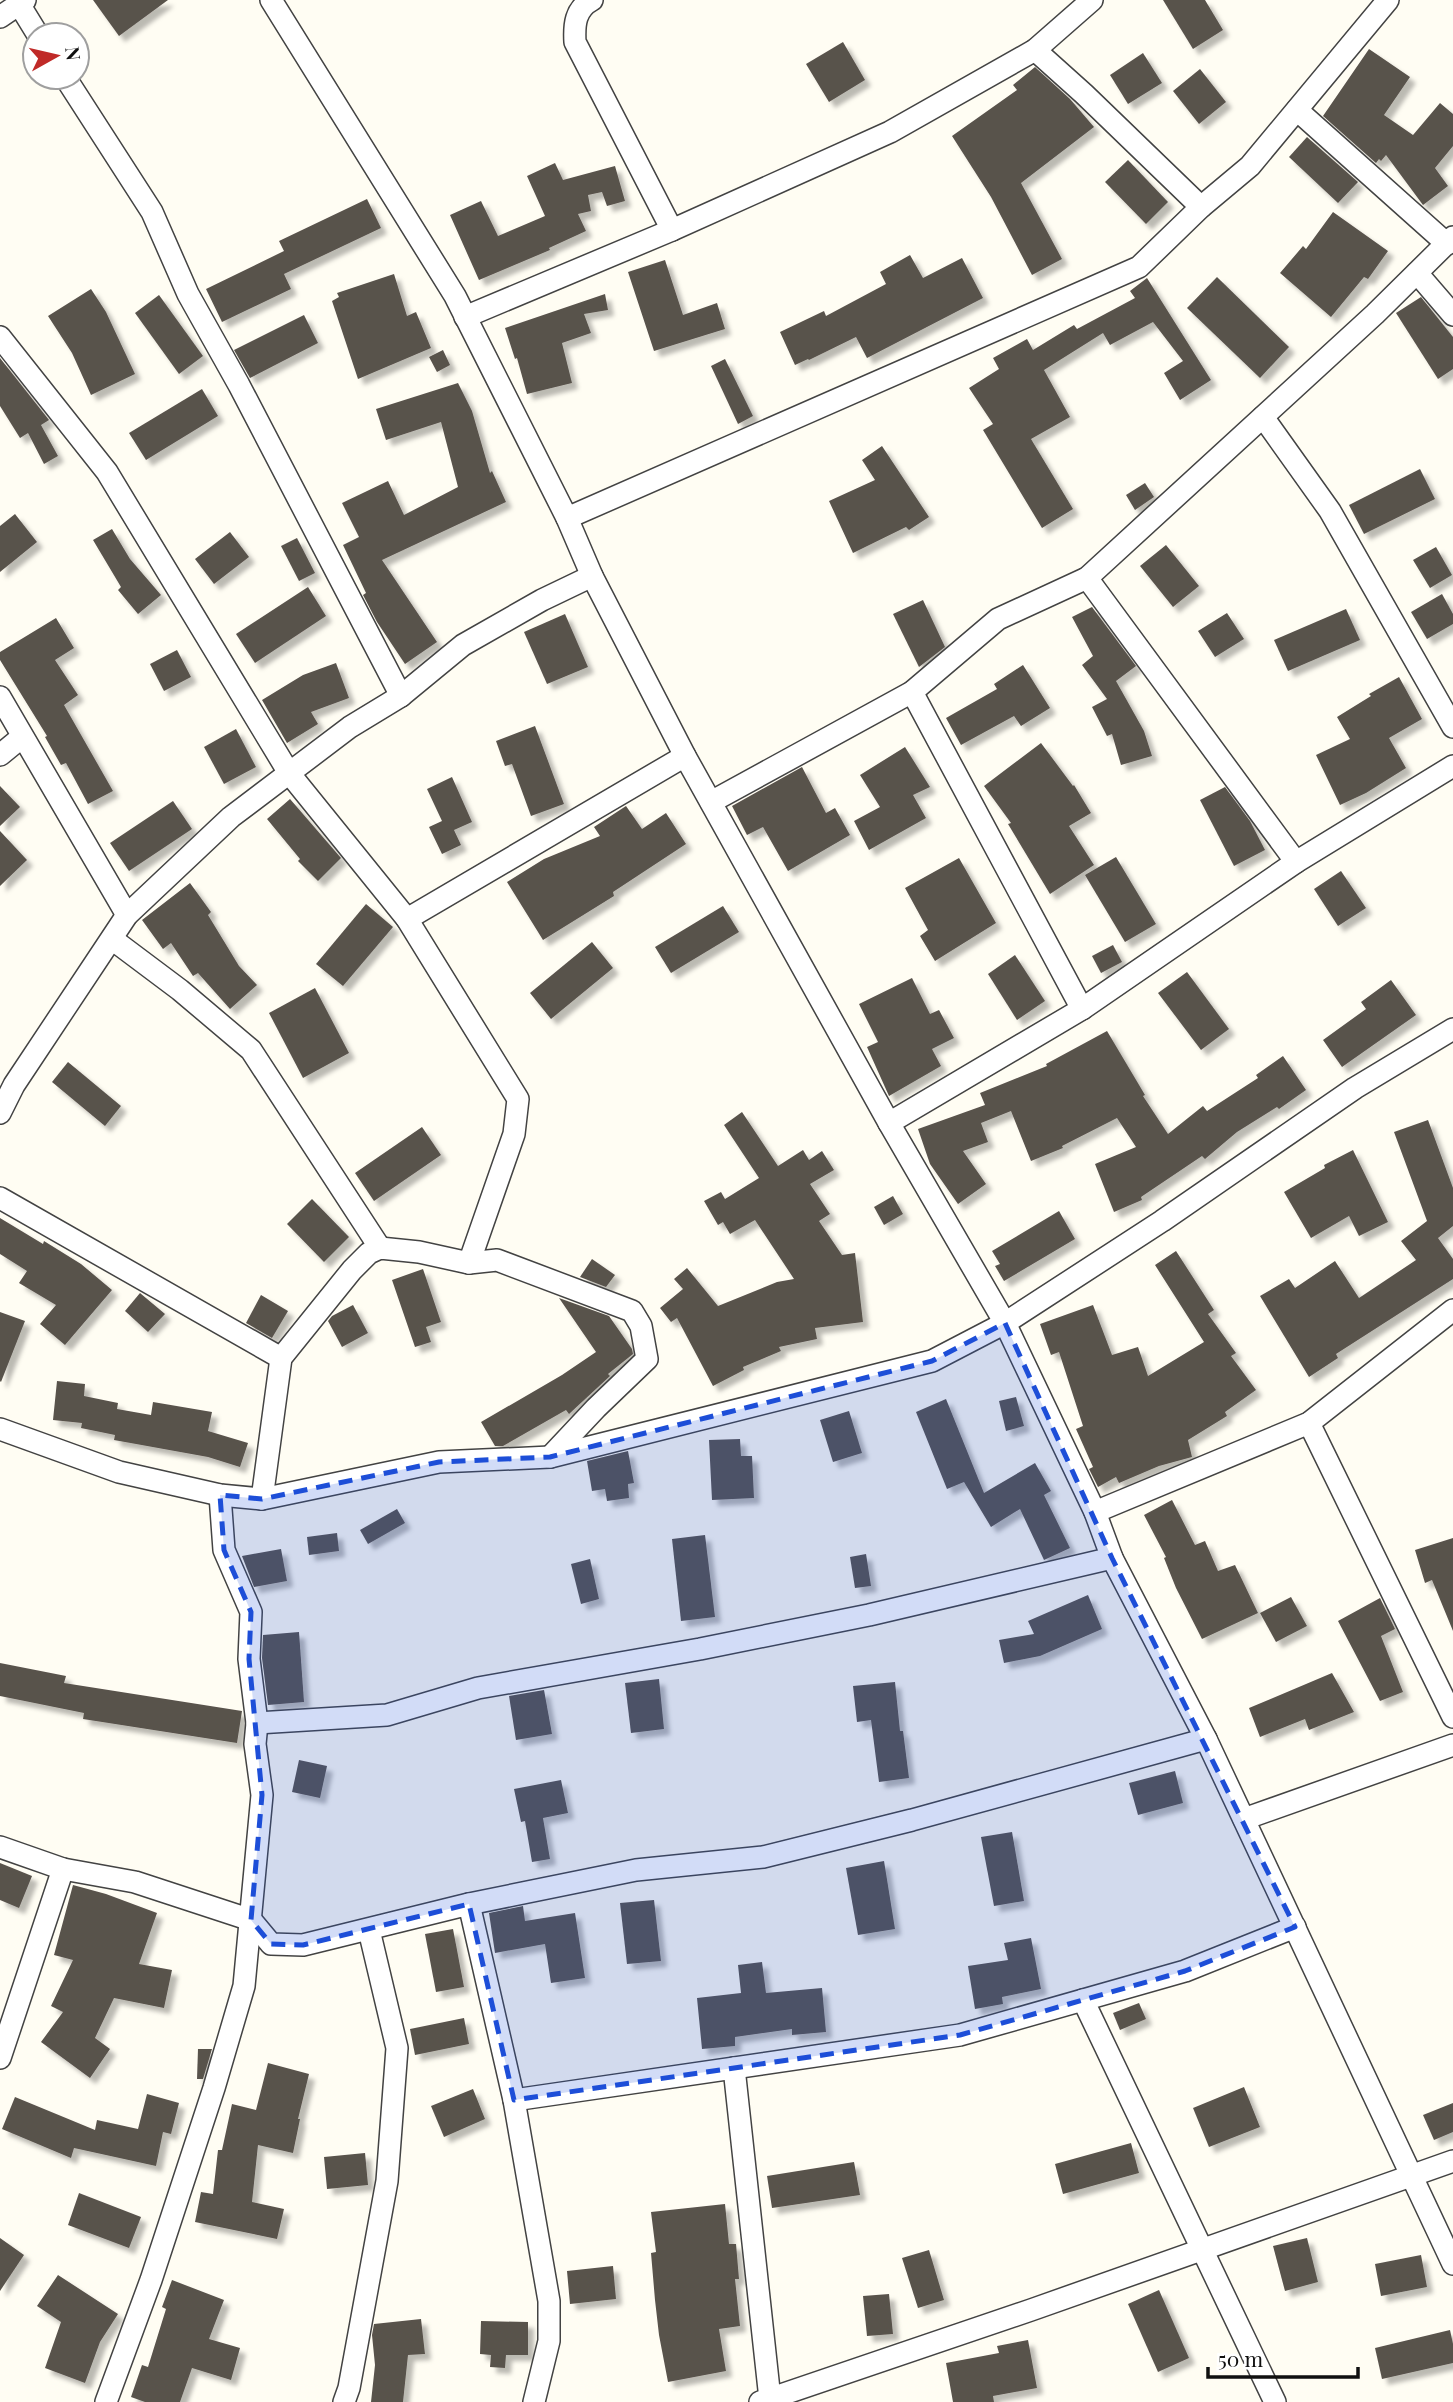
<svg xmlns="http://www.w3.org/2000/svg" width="1453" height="2402" viewBox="0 0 1453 2402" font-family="'Playfair Display',serif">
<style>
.building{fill:#59524c;filter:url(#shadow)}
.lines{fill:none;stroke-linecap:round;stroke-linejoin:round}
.minor-casing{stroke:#434343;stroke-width:24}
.minor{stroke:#fff;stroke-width:21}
.marked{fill:#1d4ed8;fill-opacity:0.2;stroke:#1d4ed8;stroke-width:5;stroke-dasharray:14 9;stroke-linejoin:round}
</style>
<defs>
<filter id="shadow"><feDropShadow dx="6" dy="6" stdDeviation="2" flood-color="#0004"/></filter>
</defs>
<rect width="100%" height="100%" fill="#fffdf3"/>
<g class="building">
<path d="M93 0H168L119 36Z"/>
<path d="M1163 0H1205L1223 30 1193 49Z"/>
<path d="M843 42 865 80 829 102 806 64Z"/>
<path d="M1369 49 1410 77 1384 115 1413 135 1440 103 1453 114V146L1435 168 1448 186 1423 205 1386 155 1381 161 1379 159 1376 163 1323 116Z"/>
<path d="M1143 53 1162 83 1128 104 1110 75Z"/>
<path d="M1035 67 1070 99 1094 127 1021 183 1062 259 1032 275 991 197 952 136 1017 90 1013 85Z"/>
<path d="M1200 69 1226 102 1199 124 1173 91Z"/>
<path d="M1307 137 1358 182 1338 203 1289 157Z"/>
<path d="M1128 160 1168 202 1146 224 1105 182Z"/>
<path d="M555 163 563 180 615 166 625 201 607 206 602 192 588 195 591 211 578 214 586 231 549 248 550 250 479 280 450 215 481 201 498 236 545 216 527 176Z"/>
<path d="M367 199 381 228 284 274 291 289 222 322 206 289 284 251 279 241Z"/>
<path d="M1333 212 1388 251 1368 279 1364 277 1331 317 1280 273 1303 246 1306 249Z"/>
<path d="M910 255 923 278 962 258 983 298 867 358 856 337 809 360 808 359 795 365 780 332 824 311 826 316 886 284 880 272Z"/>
<path d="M665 260 683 315 717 303 725 329 654 351 628 272Z"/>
<path d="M394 274 407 316 416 312 431 348 358 379 332 301 339 297 337 293Z"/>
<path d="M1217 277 1289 347 1260 378 1187 308Z"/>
<path d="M1147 278 1211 380 1180 400 1164 373 1183 361 1153 322 1110 345 1103 333 1044 370 1070 417 1031 439 1073 509 1042 528 983 430 993 424 969 388 999 369 993 358 1027 339 1033 350 1074 325 1077 329 1135 298 1130 291Z"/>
<path d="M91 289 106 312 135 374 91 395 72 353 48 316Z"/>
<path d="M605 294 608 310 584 314 591 333 562 343 572 383 527 394 517 358 515 359 505 328Z"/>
<path d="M159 295 203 356 179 374 135 313Z"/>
<path d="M1421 297 1453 337V369L1438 379 1396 313Z"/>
<path d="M304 315 318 343 250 378 234 350Z"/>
<path d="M443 350 450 365 437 372 429 357Z"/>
<path d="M0 358 49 420 41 425 58 456 44 464 28 433 20 438 0 406Z"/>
<path d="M725 359 753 416 738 424 711 366Z"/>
<path d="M458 383 472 411 490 473 492 471 506 502 382 560 437 642 405 664 377 622 363 595 366 593 343 545 359 537 342 503 388 481 404 515 458 487 441 422 386 440 376 409Z"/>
<path d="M202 389 218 416 146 460 129 433Z"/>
<path d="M882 446 929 517 909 530 906 527 853 553 829 501 875 480 862 460Z"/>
<path d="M1420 469 1435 499 1364 534 1349 505Z"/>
<path d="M1145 483 1154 497 1135 510 1126 495Z"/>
<path d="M15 514 37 542 0 572V526Z"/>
<path d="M112 529 130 559 161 595 138 614 118 590 121 587 93 540Z"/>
<path d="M230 532 249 557 214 584 195 559Z"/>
<path d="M297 538 315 573 299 581 281 546Z"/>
<path d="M1166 545 1199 586 1173 607 1140 566Z"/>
<path d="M1436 547 1452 575 1430 588 1413 560Z"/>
<path d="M308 587 326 616 255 663 236 634Z"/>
<path d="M1442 594 1453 614V624L1427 639 1411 612Z"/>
<path d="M923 600 945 647 919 667 893 614Z"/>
<path d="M1092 607 1136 666 1116 681 1144 731 1152 756 1121 765 1112 734 1107 736 1092 707 1107 699 1082 665 1093 656 1072 617Z"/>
<path d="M1346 609 1360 640 1288 671 1274 640Z"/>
<path d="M1227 613 1244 639 1215 657 1198 631Z"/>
<path d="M565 614 588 667 547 684 524 632Z"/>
<path d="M56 618 74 648 55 660 78 695 64 705 113 791 88 804 66 763 61 765 45 737 47 736 0 660V652Z"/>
<path d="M177 650 191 677 164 691 150 664Z"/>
<path d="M336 663 349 698 311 712 318 724 287 743 262 700 303 675Z"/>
<path d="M1023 665 1050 708 1021 726 1014 716 961 745 946 718 997 689 994 684Z"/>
<path d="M1399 677 1422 719 1389 738 1406 768 1366 793 1340 805 1316 755 1350 739 1337 717 1371 696 1369 694Z"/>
<path d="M535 726 564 804 531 816 512 764 505 766 496 741Z"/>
<path d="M236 729 256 767 224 784 204 747Z"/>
<path d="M1041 743 1073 786 1074 785 1091 813 1069 826 1094 865 1050 894 1008 824 1011 823 984 786Z"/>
<path d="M905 747 930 787 913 795 926 818 869 850 854 821 880 807 860 775Z"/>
<path d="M802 767 826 813 835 808 850 835 788 871 763 827 747 835 732 806Z"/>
<path d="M452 777 472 822 454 830 461 845 442 854 429 827 442 821 427 789Z"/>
<path d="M0 786 20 807 0 826Z"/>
<path d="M1225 787 1250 821 1265 850 1234 866 1200 800Z"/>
<path d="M290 799 341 858 318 881 298 861 300 859 267 819Z"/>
<path d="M173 801 192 829 129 871 110 843Z"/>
<path d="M626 806 642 829 666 813 686 844 613 892 614 896 543 940 507 882 544 859 600 836 594 827Z"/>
<path d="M0 831 27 860 0 886Z"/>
<path d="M1116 857 1156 924 1125 942 1085 875Z"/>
<path d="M959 858 996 923 935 961 920 936 928 930 905 888Z"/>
<path d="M1341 871 1366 908 1338 926 1314 889Z"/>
<path d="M190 883 211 912 208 915 239 966 257 985 230 1009 198 973 193 976 171 943 163 949 142 920Z"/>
<path d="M366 904 393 927 343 986 316 964Z"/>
<path d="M723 906 739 932 671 973 655 947Z"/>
<path d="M592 942 613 968 551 1019 530 993Z"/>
<path d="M1113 945 1122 962 1101 973 1092 956Z"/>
<path d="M1015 955 1045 1001 1017 1020 988 974Z"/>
<path d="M1187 972 1229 1029 1201 1050 1158 993Z"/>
<path d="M912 978 930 1014 939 1010 954 1038 932 1049 941 1066 889 1096 867 1047 878 1042 859 1004Z"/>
<path d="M1391 980 1416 1015 1342 1067 1323 1040 1366 1009 1361 1002Z"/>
<path d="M315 988 349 1053 303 1078 269 1013Z"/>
<path d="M1107 1031 1145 1095 1143 1096 1168 1134 1203 1106 1207 1111 1258 1078 1256 1075 1283 1056 1306 1090 1279 1109 1277 1107 1237 1132 1205 1159 1202 1156 1141 1197 1142 1200 1114 1212 1095 1164 1136 1147 1117 1118 1062 1146 1063 1148 1031 1161 1011 1111 981 1123 988 1142 963 1151 986 1184 958 1204 930 1164 918 1129 985 1105 980 1093 1047 1066 1046 1064Z"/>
<path d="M68 1062 121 1106 105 1126 52 1082Z"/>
<path d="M742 1112 778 1166 803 1150 809 1160 822 1151 834 1170 810 1184 830 1214 819 1221 842 1255 855 1253 863 1322 815 1328 817 1339 779 1347 781 1351 743 1367 744 1370 713 1386 677 1318 671 1322 660 1308 683 1289 674 1279 687 1268 718 1306 777 1282 794 1279 755 1220 730 1234 723 1222 718 1225 704 1201 721 1192 725 1199 759 1178 724 1125Z"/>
<path d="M1428 1120 1453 1188V1226L1438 1238 1453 1259V1279L1336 1354 1338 1358 1309 1377 1260 1296 1289 1279 1295 1288 1335 1261 1359 1298 1416 1260 1401 1241 1427 1221 1394 1132Z"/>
<path d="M422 1127 441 1155 374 1201 355 1173Z"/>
<path d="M1353 1150 1388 1222 1359 1236 1349 1216 1311 1238 1284 1192 1325 1168 1324 1165Z"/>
<path d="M893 1196 903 1214 884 1225 874 1207Z"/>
<path d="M312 1199 349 1237 324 1262 287 1224Z"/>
<path d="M1059 1211 1075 1239 1004 1281 995 1266 1000 1264 992 1251Z"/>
<path d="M0 1218 43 1244 44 1241 81 1264 112 1290 65 1345 40 1324 56 1305 19 1283 27 1271 0 1254Z"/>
<path d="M1176 1251 1214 1310 1208 1314 1236 1353 1231 1356 1256 1390 1225 1412 1227 1416 1188 1440 1192 1457 1159 1466 1119 1483 1116 1477 1098 1487 1089 1469 1093 1467 1076 1429 1083 1426 1059 1352 1051 1355 1040 1324 1093 1305 1112 1355 1138 1347 1148 1376 1204 1342 1155 1265Z"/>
<path d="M592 1259 615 1275 606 1287 580 1277Z"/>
<path d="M423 1269 441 1322 426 1327 431 1342 415 1347 392 1280Z"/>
<path d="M140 1293 165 1314 148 1332 125 1311Z"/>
<path d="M261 1295 288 1311 272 1338 246 1323Z"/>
<path d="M559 1298 609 1316 632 1349 633 1354 608 1374 610 1376 569 1414 566 1410 503 1446H495L481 1422 562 1375 596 1352Z"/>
<path d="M353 1305 368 1333 342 1347 328 1321 332 1316Z"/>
<path d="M0 1312 25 1321 1 1382 0 1381Z"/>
<path d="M57 1381 85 1384 84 1396 118 1403 117 1409 151 1415 153 1402 212 1412 208 1431 248 1443 240 1467 208 1457 114 1440 115 1435 81 1428 82 1423 53 1420Z"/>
<path d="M1016 1397 1024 1426 1006 1431 999 1401Z"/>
<path d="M946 1399 984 1493 1035 1463 1051 1491 1044 1495 1070 1548 1044 1560 1020 1509 991 1527 964 1482 947 1489 916 1412Z"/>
<path d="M849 1411 862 1453 833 1462 820 1420Z"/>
<path d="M740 1439 741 1456H752L754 1498 712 1500 709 1440Z"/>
<path d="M628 1451 634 1483 628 1484 629 1498 607 1501 605 1489 592 1491 587 1461Z"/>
<path d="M1172 1500 1195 1545 1205 1541 1218 1571 1235 1565 1258 1613 1202 1639 1176 1588 1164 1558 1166 1557 1144 1515Z"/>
<path d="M397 1509 405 1523 368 1544 360 1530Z"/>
<path d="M337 1533 339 1551 309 1555 307 1537Z"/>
<path d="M705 1535 715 1617 681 1621 672 1539Z"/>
<path d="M1453 1538V1631L1432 1580 1425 1583 1415 1550Z"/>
<path d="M281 1549 287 1581 254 1587 242 1556Z"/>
<path d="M866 1554 871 1586 855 1588 850 1557Z"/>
<path d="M590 1559 599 1599 581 1604 571 1564Z"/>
<path d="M1088 1595 1102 1629 1040 1656 1004 1663 999 1640 1034 1634 1028 1621Z"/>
<path d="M1291 1597 1307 1626 1276 1642 1260 1613Z"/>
<path d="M1380 1598 1395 1629 1381 1636 1403 1692 1380 1701 1338 1621Z"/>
<path d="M299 1632 304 1702 268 1705 262 1658 263 1635Z"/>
<path d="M0 1663 66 1676 64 1683 242 1711 237 1743 83 1719 84 1713 0 1696Z"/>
<path d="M1332 1673 1354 1712 1309 1730 1305 1719 1260 1737 1249 1708Z"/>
<path d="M659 1679 664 1729 631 1733 625 1683Z"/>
<path d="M895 1682 900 1731H903L909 1778 879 1782 871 1720 857 1722 853 1686Z"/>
<path d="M544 1690 552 1734 516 1740 509 1696Z"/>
<path d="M299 1760 327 1766 320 1798 292 1792Z"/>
<path d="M1175 1771 1183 1803 1138 1815 1129 1783Z"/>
<path d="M561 1780 568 1813 543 1818 550 1859 532 1862 525 1821 521 1822 514 1789Z"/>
<path d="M1012 1832 1024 1901 994 1906 981 1837Z"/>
<path d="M884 1861 895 1929 858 1935 846 1868Z"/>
<path d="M0 1863 32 1876 19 1908 0 1900Z"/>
<path d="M73 1885 106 1894 157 1913 139 1964 172 1970 164 2008 114 1998 95 2038 110 2049 90 2078 41 2042 63 2012 51 2006 73 1960 54 1955Z"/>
<path d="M654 1900 661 1961 627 1964 620 1903Z"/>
<path d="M523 1906 525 1921 575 1913 585 1978 551 1983 545 1944 495 1953 489 1913Z"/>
<path d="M453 1929 464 1987 436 1992 425 1934Z"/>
<path d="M1031 1938 1041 1989 1002 1997 1003 2004 975 2009 968 1966 1008 1960 1004 1943Z"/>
<path d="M762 1962 766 1993 822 1988 826 2032 792 2035V2029L735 2037V2046L702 2049 697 1998 741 1993 738 1965Z"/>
<path d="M1139 2003 1146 2019 1120 2030 1113 2013Z"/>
<path d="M464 2018 469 2044 415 2055 410 2029Z"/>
<path d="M198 2049H212L203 2079H197Z"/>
<path d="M268 2063 309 2074 298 2119H300L293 2153 258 2145 252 2202 284 2209 277 2239 195 2222 201 2192 213 2194 218 2150H222L232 2104 256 2110Z"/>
<path d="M1244 2087 1260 2127 1209 2147 1193 2108Z"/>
<path d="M473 2089 485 2119 444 2137 431 2106Z"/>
<path d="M147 2094 179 2103 171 2134 163 2132 156 2166 74 2148 71 2158 2 2129 15 2097 95 2130 97 2120 138 2129Z"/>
<path d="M1453 2103V2132L1434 2140 1423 2115Z"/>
<path d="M1131 2143 1139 2173 1063 2194 1055 2164Z"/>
<path d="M365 2153 368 2185 327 2189 324 2157Z"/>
<path d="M854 2162 860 2195 772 2208 767 2176Z"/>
<path d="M79 2193 141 2217 129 2248 68 2225Z"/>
<path d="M725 2204 729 2244H736L739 2279H735L740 2326 719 2329 726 2371 668 2382 659 2335 655 2300 651 2253 656 2252 651 2212Z"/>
<path d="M0 2238 24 2255 0 2291Z"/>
<path d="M1307 2238 1318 2282 1285 2291 1273 2246Z"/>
<path d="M929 2250 944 2300 918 2308 902 2258Z"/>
<path d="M1421 2255 1427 2287 1381 2296 1375 2264Z"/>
<path d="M613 2266 616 2299 570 2304 567 2271Z"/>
<path d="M58 2275 118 2314 100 2342 85 2383 45 2368 61 2322 37 2306Z"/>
<path d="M172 2280 224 2300 209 2339 240 2348 231 2380 192 2368 180 2402H145L131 2397 142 2365 148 2367 166 2309 162 2307Z"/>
<path d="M1159 2290 1189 2358 1158 2372 1128 2304Z"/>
<path d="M889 2294 893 2334 867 2336 863 2296Z"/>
<path d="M421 2319 425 2354 408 2355 403 2402H371L375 2365 372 2335 374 2324Z"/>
<path d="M481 2321 528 2322V2355H506L505 2368 490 2367 491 2355 480 2354Z"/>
<path d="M1450 2330 1453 2344V2363L1382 2379 1375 2348Z"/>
<path d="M1028 2340 1037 2388 993 2396 994 2402H953L946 2363 999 2353 997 2346Z"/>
</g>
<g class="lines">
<g class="minor-casing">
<g id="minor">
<path d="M271 0 455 296 567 518 592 576 685 756 889 1123 1005 1323 1095 1512 1112 1558 1206 1739 1453 2264"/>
<path d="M592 0C575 9 574 25 575 42L672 230"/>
<path d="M19 4 38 35"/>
<path d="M0 17 25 0"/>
<path d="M1035 50 1084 94 1201 207"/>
<path d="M65 77 152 212 188 294 239 385 401 696"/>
<path d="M1297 110 1447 244"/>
<path d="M1417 273 1453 315"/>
<path d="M465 317 672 230 890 132 1035 50 1092 0"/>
<path d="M0 337 107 472 289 773 407 919 518 1099 514 1134 469 1263"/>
<path d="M1263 417 1330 511 1453 727"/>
<path d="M567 518 1139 267 1201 207 1250 166 1388 0"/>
<path d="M1087 578 1296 862"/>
<path d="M912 692 1082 1009"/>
<path d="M0 697 127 915"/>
<path d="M0 755 22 737"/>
<path d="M711 802 912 692 998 619 1087 578 1375 314 1453 237"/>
<path d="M407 919 685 756"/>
<path d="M112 939 180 990 251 1050 380 1248"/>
<path d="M0 1113 14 1085 127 915 231 817 350 727 401 696 463 645 542 600 592 576"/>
<path d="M889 1123 1082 1009 1296 862 1453 766"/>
<path d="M0 1198 281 1358"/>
<path d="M1309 1423 1453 1717"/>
<path d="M0 1429 119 1472 220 1495 262 1499 439 1462 550 1457 932 1361 1005 1323 1162 1221 1355 1088 1453 1029"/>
<path d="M262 1499 281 1358 352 1270 369 1253 380 1248 419 1252 469 1263 497 1260 632 1311 641 1326 647 1359 596 1408 550 1457"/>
<path d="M1095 1512 1309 1423 1453 1310"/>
<path d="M257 1723 387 1715 478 1688 700 1649 869 1615 1112 1558"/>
<path d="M1244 1819 1453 1745"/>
<path d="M0 1847 63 1869 135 1882 251 1920 271 1944 303 1945 469 1904 514 2100 549 2301V2341L534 2402"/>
<path d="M469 1904 636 1870 763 1857 912 1820 1206 1739"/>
<path d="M1083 2000 1275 2402"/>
<path d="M0 2058 63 1869"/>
<path d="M734 2068 770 2399"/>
<path d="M514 2100 960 2035 1185 1971 1295 1927"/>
<path d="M106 2402 151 2280 214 2088 244 1986 262 1795 255 1744 257 1723 249 1659 251 1612 224 1550 220 1495"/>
<path d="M344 2402 349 2388 387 2181 397 2048 369 1930"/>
<path d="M760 2402 1031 2310 1453 2161"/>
</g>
</g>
<use href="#minor" class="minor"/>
</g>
<path class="marked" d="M1005 1323 1112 1558 1295 1927 1185 1971 960 2035 514 2100 469 1904 303 1945 271 1944 251 1920 262 1795 249 1659 251 1612 224 1550 220 1495 262 1499 439 1462 550 1457 932 1361Z"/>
<g transform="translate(56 56) rotate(82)"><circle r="33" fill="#ffffff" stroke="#9f9f9f" stroke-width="2"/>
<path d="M0-5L12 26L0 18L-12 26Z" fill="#c02a28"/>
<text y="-10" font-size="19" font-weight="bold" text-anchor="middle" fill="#101010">N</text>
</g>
<path d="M1208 2367v10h150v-10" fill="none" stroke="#101010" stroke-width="3.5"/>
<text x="1218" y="2367" font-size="21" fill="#101010" stroke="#ffffff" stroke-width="5" paint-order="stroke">50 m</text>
</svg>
